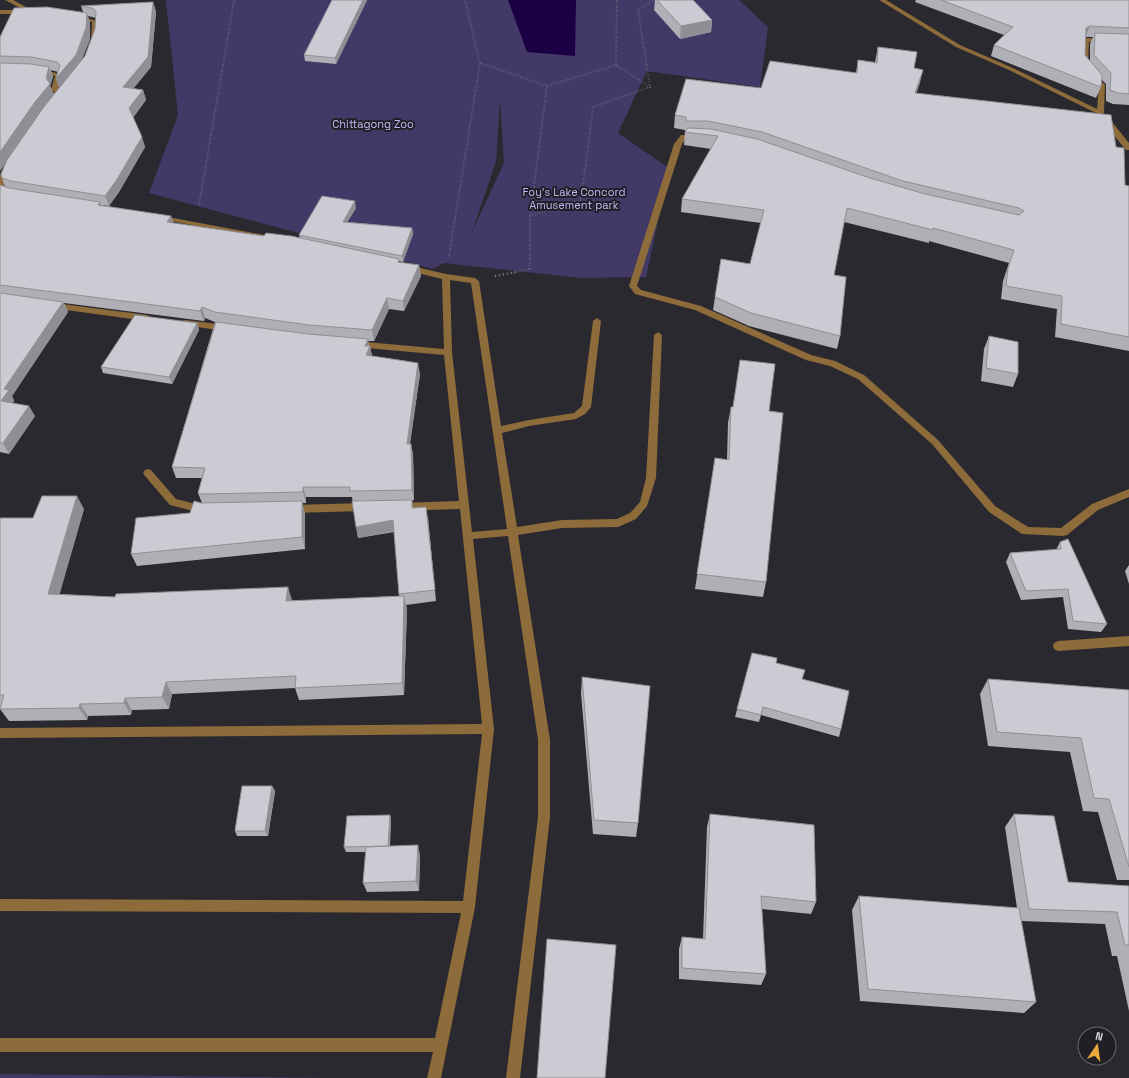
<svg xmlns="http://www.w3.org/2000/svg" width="1129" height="1078" viewBox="0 0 1129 1078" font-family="'Space Grotesk',sans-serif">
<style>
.green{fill:#433967;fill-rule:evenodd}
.water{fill:#1c0046}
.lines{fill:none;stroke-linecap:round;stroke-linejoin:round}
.path-far1{stroke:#7f7e84;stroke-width:2;stroke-dasharray:0.5 2;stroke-linecap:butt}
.path{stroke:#7f7e84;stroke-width:2.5;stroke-dasharray:1 3;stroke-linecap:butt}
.minor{fill:#8d6b3a;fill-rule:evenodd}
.wall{fill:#afafb5;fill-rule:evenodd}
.shaded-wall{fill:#8f8e94}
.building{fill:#cccbd3;stroke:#8f8e94}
.labels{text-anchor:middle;stroke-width:4;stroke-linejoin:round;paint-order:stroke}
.far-park-label{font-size:11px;fill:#c1b7f5;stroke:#201f25}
</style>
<rect width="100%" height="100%" fill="#2a292f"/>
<g class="green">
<path d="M166 0H739L768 27 760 87 647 71 618 133 667 167 666 184 646 277 581 278 444 263 433 269 149 193 178 115ZM500 100 504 163 472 232 496 162Z"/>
<path d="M0 1074 328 1078H0Z"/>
</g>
<path class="water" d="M508 0H576L575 56 527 52Z"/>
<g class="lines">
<g class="path-far1">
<path d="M480 63 547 86 616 65 617 0"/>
<path d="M616 65 650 87"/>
<path d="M199 205 234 0"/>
<path d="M530 216 547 86"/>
<path d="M449 256 480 63 465 0"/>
<path d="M511 273 530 269V216L581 200 593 107 650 87 638 10 653 0"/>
</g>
<path class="path" d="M495 276 516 272"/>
<g class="minor">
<path d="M5 0H13L32 10 26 14H0V10H24Z"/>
<path d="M879 0H886L960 45 1013 68 1097 109 1099 85 1082 66 1083 40 1086 38 1129 40V44L1089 42 1088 66 1105 85 1104 113 1100 115 1009 70 956 47Z"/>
<path d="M77 16 98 21 97 39 93 46 88 45 91 39 92 22 75 19 74 18Z"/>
<path d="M39 69 61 74 62 75 58 89 63 95 62 96H58L51 89 55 76 37 72 36 71Z"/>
<path d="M1102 117H1108L1129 143V150H1126L1102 121Z"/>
<path d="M681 135H697L701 137 697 139H686L682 144 637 286 641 290 701 306 811 355 835 361 864 375 938 440 995 506 1028 527 1061 528 1092 504 1129 489V497L1098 510 1067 535 1063 536 1022 534 989 512 932 444 858 379 830 366 806 360 695 310 635 294 629 286 674 144Z"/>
<path d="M4 166H10L11 168 4 184 5 190 14 194 10 196 0 193V175Z"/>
<path d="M157 215 270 236 274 238 270 240 160 219 156 217Z"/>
<path d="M408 265 446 274 475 278 479 281 501 426 529 420 574 413 582 406 593 321 597 318 601 321 591 407 585 414 576 419 529 426 502 433 517 527 562 520 617 519 630 513 640 502 646 478 654 335 658 332 662 335 656 478 647 506 636 519 618 527 562 528 518 535 550 740V817L520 1078H506L538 817V740L508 536 473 539 494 729 475 907 441 1078H427L433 1052H0V1038H435L461 913 0 911V899L463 901 482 734 0 738V728L482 724 460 509 399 511 396 510 394 507 396 504 399 503 459 501 444 355 355 347 351 344 355 341 444 349 442 279 405 270V266ZM450 280 471 283 507 529 472 532 452 352Z"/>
<path d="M54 303 147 315 151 318 147 321 51 308 50 306Z"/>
<path d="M185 320 226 325 230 328 226 331 182 325 181 323 182 321Z"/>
<path d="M148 469 151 470 176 499 208 507 210 510 208 513 205 514 170 505 145 476 143 473 145 470Z"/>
<path d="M365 503 368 504 370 507 368 510 365 511 291 513 288 512 286 509 288 506 291 505Z"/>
<path d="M1129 636V646L1058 651 1054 649 1053 646 1054 643 1058 641Z"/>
</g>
</g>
<g class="wall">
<path d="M332 0H367L336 64 305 61 304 55Z"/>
<path d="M655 0H693L712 20 711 32 680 39 654 10Z"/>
<path d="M916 0H1129V105L1113 104 1106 101V84L1101 79V87L1096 98 991 56 994 45 1004 35 915 2ZM1086 37H1093L1090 44V61L1085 55Z"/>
<path d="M153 2 156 12 151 67 133 89 143 90 146 100 133 117 145 147 119 192 109 206 101 205 102 206 171 216 173 223 264 236 300 238 299 235 356 208 347 222 412 228 413 234 403 262 399 261V262L419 265 421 276 404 311 389 309 374 341H368L369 346H370L372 356 420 374 410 444 413 454 414 500H412L413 508 428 518 436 601 406 605 407 609 404 695 299 700 295 688 172 694 169 709 132 710 131 715 88 716 87 720 9 721 0 709V518H33L84 509 59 594 115 597 292 600V601L399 596 394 532 358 538 352 497H306V503H302L305 514V549L137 566 131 554 190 513 202 503 198 493 202 478H176L172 467 215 322 205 318 204 321 64 303 68 312 12 396 14 401 13 403 35 416 9 454 0 452V185L5 187 2 178 42 109 39 113 0 171V37L83 12 81 6ZM88 16 96 18 95 29 85 56 81 61 90 39V23ZM51 70 58 72 56 78 59 88 54 94 50 86 53 77Z"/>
<path d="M878 47 914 68 923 70 916 93 1116 147 1125 185 1129 186V351L1055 337 1057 309 1001 299 1003 281 1009 263 929 241V243L844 222 834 275 840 336 837 349 749 326 713 310 715 297 750 264 761 223 681 212 682 199 711 149 684 145 685 130 674 128 675 115 761 88 856 73 858 60 875 62Z"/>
<path d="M197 323 199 330 172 384 103 373 101 367Z"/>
<path d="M989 336 1018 374 1013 387 981 381 984 349Z"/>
<path d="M731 407 769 411 766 582 763 597 695 589 715 458 727 460 728 423Z"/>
<path d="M1060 542 1107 624 1101 632 1068 629 1063 597 1021 600 1006 562 1010 553 1056 550Z"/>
<path d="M1129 565V584L1125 571Z"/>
<path d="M752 653 776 663 841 729 839 737 761 715 759 722 735 717Z"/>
<path d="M582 677 638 823 636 837 593 834 581 693Z"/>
<path d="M988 679 1129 690V880H1117L1098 812 1083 811 1070 752 988 746 980 694Z"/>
<path d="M272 786 275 791 268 836H237L235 831Z"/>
<path d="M710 814 816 902 811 914 762 909 766 974 761 985 679 979V949L682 937 703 939 707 827Z"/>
<path d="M1014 814 1068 882 1129 886V1011L1117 956H1112L1105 924 1021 921 1036 1002 1024 1013 860 1001 852 910 859 896 1017 908 1005 827Z"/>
<path d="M390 815 391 820 390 846 420 855 419 891 367 892 363 883 366 852H346L344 847Z"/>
</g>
<g class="shaded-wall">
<path d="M363 0H367L336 64 335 58Z"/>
<path d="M153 2 156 12 151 67 126 97 123 87Z"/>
<path d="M87 13 90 23V39L80 65 60 89 56 78Z"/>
<path d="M712 20 711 32 680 39 681 26Z"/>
<path d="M1090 26 1086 36 1082 39 1086 28Z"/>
<path d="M49 67 53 77 50 86 54 95 39 113 0 171V152L46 78Z"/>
<path d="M923 70 920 83 912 106 915 93Z"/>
<path d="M143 90 146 100 133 118 129 108Z"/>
<path d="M142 137 145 147 119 192 109 206 105 196Z"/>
<path d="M355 201 356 208 344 228 343 222Z"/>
<path d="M100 202 104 213 98 205Z"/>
<path d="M171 216 175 226 167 222Z"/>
<path d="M412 228 413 234 403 262 402 256Z"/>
<path d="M419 265 421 276 404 311 403 301Z"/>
<path d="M387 298 389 309 374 341 372 330Z"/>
<path d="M63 302 68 312 12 396 14 401 7 412 1 401 4 389Z"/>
<path d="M202 307 205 318 204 321 200 311Z"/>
<path d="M197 323 199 330 172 384 169 377Z"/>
<path d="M368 339 369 348 370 346 372 357 368 365 365 346Z"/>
<path d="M418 363 420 374 408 454 407 444Z"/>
<path d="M29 406 35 416 9 454 3 443Z"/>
<path d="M411 444 413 454 414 500 412 490Z"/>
<path d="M303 487 306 497V503L303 492Z"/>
<path d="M77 496 84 509 56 607 48 594Z"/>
<path d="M302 501 305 514V549L302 537Z"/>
<path d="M426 507 428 518 436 601 435 590Z"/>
<path d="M393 520 395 531 358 538 356 527Z"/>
<path d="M288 587 292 600 291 614 286 601Z"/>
<path d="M404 596 407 609 404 695 402 683Z"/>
<path d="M166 682 172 694 169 709 162 697Z"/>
<path d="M125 698 132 710 131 715 124 703Z"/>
<path d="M80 704 88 716 87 720 79 708Z"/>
<path d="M272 786 275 791 268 836 265 831Z"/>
<path d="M390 815 391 820 389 851 388 846Z"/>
<path d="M418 845 420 855 419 891 416 881Z"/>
</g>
<g class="building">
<path d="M332 0H363L335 58 304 55Z"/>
<path d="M657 0H693L712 20 681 26Z"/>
<path d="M941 0H1129V28L1090 26 1086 28 1085 55 1102 75 1101 87 994 45 1013 27Z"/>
<path d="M153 2 148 57 123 87 143 90 129 108 142 137 116 181 105 196 11 181 2 178 1 174 7 160 43 108 85 56 95 29 96 11 92 8 81 6Z"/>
<path d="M47 7 87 13 86 28 76 55 56 78 60 65 57 62 31 57 0 56V37L14 8Z"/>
<path d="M1095 33 1129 34V94L1118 93 1110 90 1111 73 1094 55Z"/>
<path d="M878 47 917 52 914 68 923 70 915 93 1111 115 1116 147 1124 148 1125 185 1129 186V337L1061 324 1062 296 1006 286 1008 268 1014 250 933 228V230L847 208 834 275 846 277 840 336 751 313 715 297 721 259 750 264 764 210 682 199 718 136 685 132 688 128 711 129 757 139 870 178 925 194 1019 215 1024 211 1019 208 903 181 762 132 708 121H686V117L675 115 686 79 761 88 770 61 857 73 858 60 877 63Z"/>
<path d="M0 63 31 64 49 67 46 78 50 84 35 102 0 152Z"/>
<path d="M0 185 9 188 100 202 98 205 171 216 167 222 264 236 266 233 291 236 399 259 398 262 419 265 403 301 387 298 372 330 309 325 215 312 202 307 200 311 0 285Z"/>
<path d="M322 196 355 201 343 222 412 228 402 256 299 235Z"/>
<path d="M0 293 63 302 4 389 9 390 1 401 29 406 3 443H0Z"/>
<path d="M135 315 197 323 169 377 101 367Z"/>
<path d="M216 322 308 334 368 339 365 346H370L366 355 418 363 407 444H411L412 490 350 491V487H303V492L202 494 198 493 205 468 172 467Z"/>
<path d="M989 336 1018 342V374L986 368Z"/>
<path d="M740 360 775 364 769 411 783 413 766 582 697 574 715 458 729 460 731 407H733Z"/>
<path d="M42 496H77L48 594 115 597 116 594 288 587 286 601 404 596 402 683 295 688 296 676 166 682 162 697 125 698 124 703 80 704 79 708 0 709 4 695H0V518H33Z"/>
<path d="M412 500V508L426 507 435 590 399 594 393 520 356 527 352 501Z"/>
<path d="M194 501 201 503 302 501V537L131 554 136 518 190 513Z"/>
<path d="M1068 539 1107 624 1073 621 1068 589 1026 591 1010 553 1061 549 1060 542Z"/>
<path d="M752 653 777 658 776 663 805 670 802 679 849 691 841 729 763 707 761 715 737 709Z"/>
<path d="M582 677 650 686 638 823 594 820Z"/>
<path d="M988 679 1129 690V867L1109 799 1094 798 1081 738 997 732Z"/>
<path d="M242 786H272L265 831H235Z"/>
<path d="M710 814 814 825 816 902 761 896 766 974 682 968V937L705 939Z"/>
<path d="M1014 814 1054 816 1068 882 1129 886V945H1125L1117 912 1029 909Z"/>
<path d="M390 815 388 846 344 847 347 816Z"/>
<path d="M418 845 416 881 363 883 366 847Z"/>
<path d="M859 896 1019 908 1036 1002 868 989Z"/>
<path d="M547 939 616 945 605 1078H537Z"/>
</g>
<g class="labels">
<g class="far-park-label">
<text x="373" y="128">Chittagong Zoo</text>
<text x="574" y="196">Foy's Lake Concord<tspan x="574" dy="13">Amusement park</tspan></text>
</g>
</g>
<g transform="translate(1097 1046) rotate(13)"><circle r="19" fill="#201f25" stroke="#69686d"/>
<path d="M0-3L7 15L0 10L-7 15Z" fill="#eca93b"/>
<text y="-6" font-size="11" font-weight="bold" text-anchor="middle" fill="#d6d5da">N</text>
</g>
</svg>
